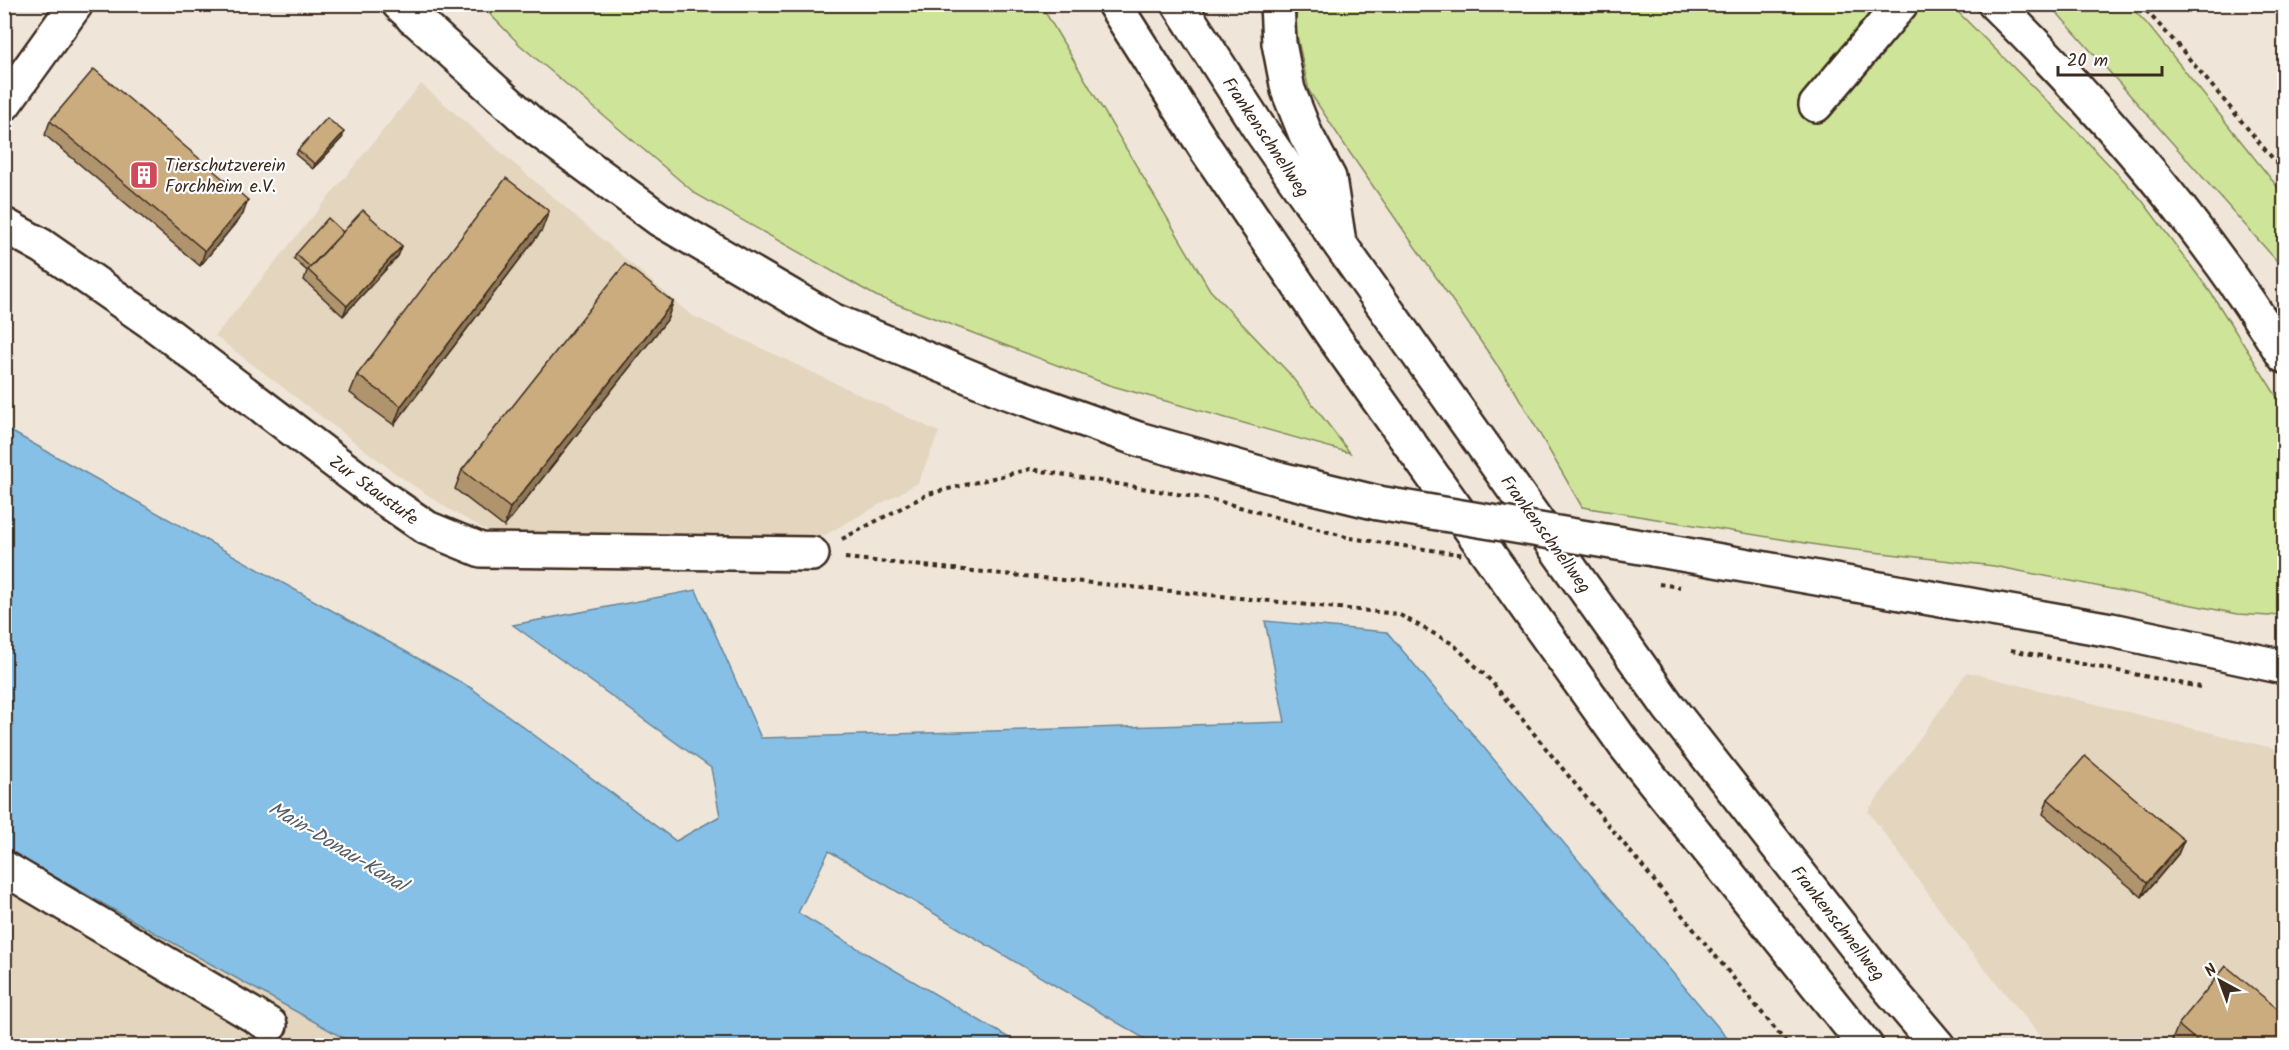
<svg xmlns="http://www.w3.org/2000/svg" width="2289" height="1050" viewBox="0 0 2289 1050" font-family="Kalam,sans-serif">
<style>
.built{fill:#e4d5be}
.green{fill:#cde499;stroke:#84875c;stroke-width:1.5}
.water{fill:#87c0e6;stroke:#698496;stroke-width:1.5}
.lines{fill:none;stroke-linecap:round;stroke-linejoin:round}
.minor-casing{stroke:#3b2a1e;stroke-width:38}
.major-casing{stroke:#3b2a1e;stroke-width:38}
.highway-casing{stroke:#3b2a1e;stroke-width:38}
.path{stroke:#3b2a1e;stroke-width:4;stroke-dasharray:4.5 4.5;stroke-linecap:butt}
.minor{stroke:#fff;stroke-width:33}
.major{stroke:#fff;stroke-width:33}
.highway{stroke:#fff;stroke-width:33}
.major-bridge-casing{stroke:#3b2a1e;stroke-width:38;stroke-linecap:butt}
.path-bridge{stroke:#3b2a1e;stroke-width:4;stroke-dasharray:4.5 4.5;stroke-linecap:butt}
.major-bridge{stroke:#fff;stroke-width:33}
.wall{fill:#af946d;stroke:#3b2a1e;stroke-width:1.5}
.shaded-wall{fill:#8e7859;stroke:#3b2a1e;stroke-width:1.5}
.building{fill:#cbac7f;stroke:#3b2a1e;stroke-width:1.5}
.labels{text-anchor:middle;stroke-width:4.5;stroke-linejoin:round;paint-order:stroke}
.street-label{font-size:18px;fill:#3b2a1e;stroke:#fff}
.poi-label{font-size:18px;fill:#3b2a1e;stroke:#fff;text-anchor:start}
.water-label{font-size:20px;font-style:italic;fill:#565e64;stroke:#fff}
</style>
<rect width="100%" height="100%" fill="#efe6d9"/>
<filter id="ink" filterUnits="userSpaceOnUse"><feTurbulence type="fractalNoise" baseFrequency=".0167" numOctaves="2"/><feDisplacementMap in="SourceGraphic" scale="12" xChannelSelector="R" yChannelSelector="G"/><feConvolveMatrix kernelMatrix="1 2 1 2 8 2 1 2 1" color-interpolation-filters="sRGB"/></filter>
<g filter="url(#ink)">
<g class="built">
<path d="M421 84 691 315 939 432 918 483 809 544 498 537 447 508 398 475 215 336Z"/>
<path d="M1967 672 2284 751V1045H2048L1969 950 1868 811Z"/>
<path d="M5 849 356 1045H5Z"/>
</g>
<g class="green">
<path d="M1298 4 1951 5 2081 135 2141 199 2211 293 2284 408V613L2269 616 2238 614 1994 566 1830 547 1582 507 1515 391 1350 153 1309 91 1295 26Z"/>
<path d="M481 5H1041L1210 290 1288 372 1350 453 1109 385 876 296 696 194 520 45Z"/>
<path d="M2047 5H2129L2148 25 2284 195V269L2059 15Z"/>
</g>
<path class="water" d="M5 428 471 688 676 841 720 816 711 768 513 625 696 590 761 738 1285 722 1265 621 1387 632 1733 1045H1155L829 851 798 913 1021 1045H356L5 849Z"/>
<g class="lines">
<g class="minor-casing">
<g id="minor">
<path d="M4 104 76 4"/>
<path d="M1816 105 1901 4"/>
<path d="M4 225 42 246 154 324 379 495 427 528 481 550 812 554"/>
<path d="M4 868 270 1025"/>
</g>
</g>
<g class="major-casing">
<g id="major">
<path d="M399 4 537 129 659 219 832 320 1004 391 1138 439 1280 479 1378 503"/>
<path d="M1653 549 2111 630 2284 667"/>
</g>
</g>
<g class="highway-casing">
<g id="highway">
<path d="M406 4 413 18"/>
<path d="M1114 4 1206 149 1335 339 1624 744 1866 1046"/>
<path d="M1179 4 1259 128 1339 243 1668 706 1883 981 1938 1046"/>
<path d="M1277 4 1279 43 1288 90 1306 135 1329 178 1338 236"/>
<path d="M1995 4C2104 111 2203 227 2284 356"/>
</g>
</g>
<g class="path">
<path d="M2140 4 2176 43 2284 172"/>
<path d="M842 539 928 494 1030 469 1218 501 1350 538"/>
<path d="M845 558 1398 614 1453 644 1491 681 1789 1046"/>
<path d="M2011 650 2200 687"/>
</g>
<use href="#minor" class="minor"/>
<use href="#major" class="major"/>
<use href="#highway" class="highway"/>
<g class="major-bridge-casing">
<path id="major-bridge" d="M1378 503 1653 549"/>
</g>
<g class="path-bridge">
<path d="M1350 538 1465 555"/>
<path d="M1659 584 1680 587"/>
</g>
<use href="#major-bridge" class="major-bridge"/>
</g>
<g class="wall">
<path d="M50 121 243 214 200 266 45 135Z"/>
<path d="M342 138 313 169 296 155 298 150Z"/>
<path d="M542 230 394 425 350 393 357 375Z"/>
<path d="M343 232 402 246 398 256 343 316 304 280 307 271 294 259 296 254Z"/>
<path d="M673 302 667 320 504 527 455 489 462 470Z"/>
<path d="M2048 799 2184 840 2178 854 2142 897 2043 814Z"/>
<path d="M2178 1025 2284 1046H2174L2171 1043Z"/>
</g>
<g class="shaded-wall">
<path d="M344 132 342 138 313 169 315 164Z"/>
<path d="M248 200 243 214 200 266 205 251Z"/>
<path d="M549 211 542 230 394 425 401 406Z"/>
<path d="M402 246 398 256 343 316 347 306Z"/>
<path d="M673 302 667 320 504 527 510 508Z"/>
<path d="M2184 840 2178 854 2142 897 2147 883Z"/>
</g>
<g class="building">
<path d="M94 69 248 200 205 251 50 121Z"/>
<path d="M327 118 344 132 315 164 298 150Z"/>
<path d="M506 178 549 211 401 406 357 375Z"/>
<path d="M363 210 402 246 347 306 308 270Z"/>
<path d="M328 218 343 232 310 267 296 254Z"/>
<path d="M625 264 673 302 510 508 462 470Z"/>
<path d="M2085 756 2184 840 2147 883 2048 799Z"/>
<path d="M2226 966 2284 1014V1046H2203L2178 1025Z"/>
</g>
</g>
<defs>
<g id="building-square" transform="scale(1.5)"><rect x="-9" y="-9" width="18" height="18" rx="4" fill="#d1495b" stroke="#fff"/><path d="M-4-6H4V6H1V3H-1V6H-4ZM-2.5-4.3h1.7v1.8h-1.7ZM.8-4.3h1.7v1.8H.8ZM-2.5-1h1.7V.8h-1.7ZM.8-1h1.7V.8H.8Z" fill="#fff"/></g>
</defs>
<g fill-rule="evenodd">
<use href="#building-square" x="144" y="175"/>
</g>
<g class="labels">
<g class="street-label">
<text transform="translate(1266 137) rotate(56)" y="6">Frankenschnellweg</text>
<text transform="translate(374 490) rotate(36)" y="6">Zur Staustufe</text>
<text transform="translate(1546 534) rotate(54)" y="6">Frankenschnellweg</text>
<text transform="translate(1838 923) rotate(52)" y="6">Frankenschnellweg</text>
</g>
<g class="poi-label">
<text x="165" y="171">Tierschutzverein<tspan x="165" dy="21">Forchheim e.V.</tspan></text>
</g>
<g class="water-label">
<text transform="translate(338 846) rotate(31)" y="7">Main-Donau-Kanal</text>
</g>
</g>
<rect width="2289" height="1050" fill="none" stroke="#fff" stroke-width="24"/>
<rect x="12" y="12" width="2265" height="1026" fill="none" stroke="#3b2a1e" stroke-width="2" filter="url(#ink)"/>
<g transform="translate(2220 981) rotate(319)" stroke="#ffffff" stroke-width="4.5" paint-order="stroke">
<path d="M0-4.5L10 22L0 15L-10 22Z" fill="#3b2a1e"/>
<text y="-9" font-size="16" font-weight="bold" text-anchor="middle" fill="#3b2a1e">N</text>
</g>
<path d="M2058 66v9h104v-9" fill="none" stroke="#3b2a1e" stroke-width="3"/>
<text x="2067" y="66" font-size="18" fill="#3b2a1e" stroke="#ffffff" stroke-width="4.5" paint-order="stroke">20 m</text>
</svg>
